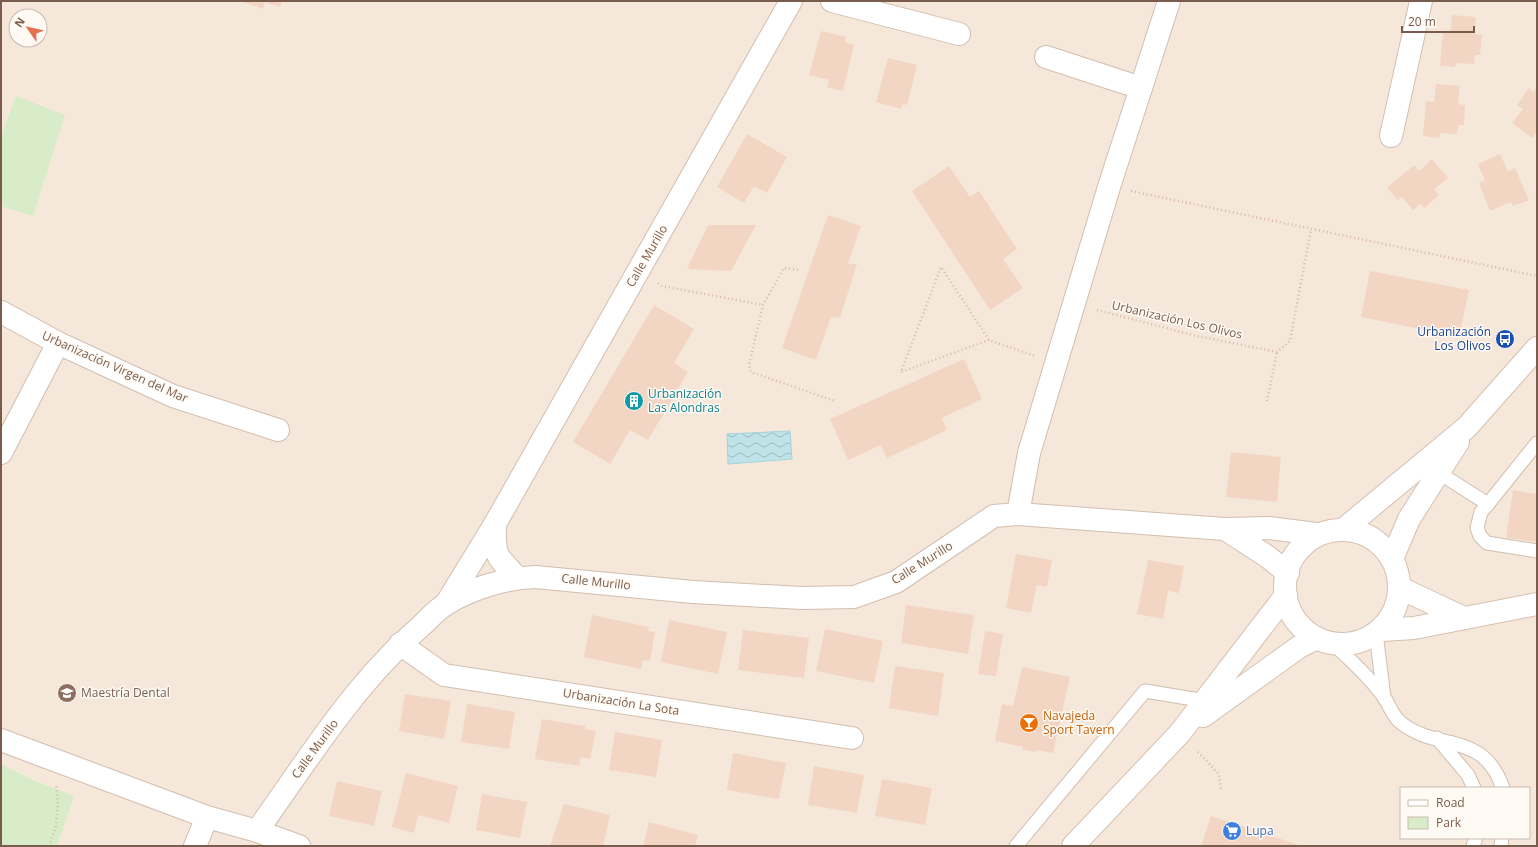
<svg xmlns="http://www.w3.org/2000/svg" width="1538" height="847" viewBox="0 0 1538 847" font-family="'Open Sans',sans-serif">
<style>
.residential{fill:#f5e8da;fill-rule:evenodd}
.park{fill:#d8ecc9}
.water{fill:url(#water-waves);stroke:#a5d3da}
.building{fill:#f3d5c3}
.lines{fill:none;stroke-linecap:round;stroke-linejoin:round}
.lane-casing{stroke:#d1beb0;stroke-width:15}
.street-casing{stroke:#d1beb0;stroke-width:24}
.secondary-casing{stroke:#d6c0b0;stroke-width:24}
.path{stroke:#d9b8a5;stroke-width:2.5;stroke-dasharray:1 3;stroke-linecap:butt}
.lane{stroke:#fff;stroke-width:13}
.street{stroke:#fff;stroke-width:22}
.secondary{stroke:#fff;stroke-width:22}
.labels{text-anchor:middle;stroke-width:3;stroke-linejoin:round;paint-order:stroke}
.street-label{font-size:12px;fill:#7a5c4d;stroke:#fffaf3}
.transit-label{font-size:12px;fill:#164399;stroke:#fffaf3;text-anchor:end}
.culture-label{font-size:12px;fill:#0d838f;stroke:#fffaf3;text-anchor:start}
.education-label{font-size:12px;fill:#785e54;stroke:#fffaf3;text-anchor:start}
.food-label{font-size:12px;fill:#c56008;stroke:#fffaf3;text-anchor:start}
.shop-label{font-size:12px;fill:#366cbe;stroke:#fffaf3;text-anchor:start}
</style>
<defs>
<pattern id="water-waves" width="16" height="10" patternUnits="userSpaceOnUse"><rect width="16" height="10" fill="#bfe3e8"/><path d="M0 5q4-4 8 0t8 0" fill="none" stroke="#a0bbbe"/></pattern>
</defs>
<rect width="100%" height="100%" fill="#fdf6ec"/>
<path class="residential" d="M1 1H1537V846H1ZM16 16H40V40H16ZM1401 788H1529V838H1401Z"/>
<g class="park">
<path d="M16 96 65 115 33 216 1 206V136Z"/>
<path d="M1 764 35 781 74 796 57 846H1Z"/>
</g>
<path class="water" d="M790 431 792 459 728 464 727 434Z"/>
<g class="building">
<path d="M241 1H282L280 7 265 2 263 9Z"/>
<path d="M1452 15 1476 17 1474 34 1482 35 1480 55H1475L1474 64 1456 63 1455 67 1440 66 1443 31 1450 32Z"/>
<path d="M821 31 846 37 845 42 854 45 843 91 827 87 829 80 809 75Z"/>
<path d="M888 58 917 65 907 105 903 104 901 109 876 102Z"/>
<path d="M1436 84 1460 86 1458 104 1465 105 1464 125H1458L1457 134 1440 133 1439 138 1423 136 1426 101 1434 102Z"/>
<path d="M1537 87V131L1532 138 1512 123 1523 109 1517 105 1529 88 1534 92Z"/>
<path d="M747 134 787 157 767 193 754 186 744 203 717 187Z"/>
<path d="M1500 154 1508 171 1515 168 1529 200 1513 206 1511 202 1490 211 1479 183 1485 180 1478 164Z"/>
<path d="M1432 159 1448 178 1434 189 1439 195 1424 208 1420 204 1413 210 1402 197 1398 200 1387 188 1414 165 1419 171Z"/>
<path d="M949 166 970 197 979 191 1017 249 1003 259 1023 288 990 310 912 191Z"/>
<path d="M828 215 861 226 848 264H857L840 318 831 317 816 360 782 348Z"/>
<path d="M708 225H756L731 271 687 269Z"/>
<path d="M1370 271 1469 290 1459 337 1361 317Z"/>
<path d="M654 305 694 329 674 363 688 372 648 440 630 430 610 464 573 442Z"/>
<path d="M964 359 982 399 942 418 947 430 887 458 881 445 848 460 830 419Z"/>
<path d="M1231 452 1281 457 1277 502 1226 497Z"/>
<path d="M1513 490 1537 494V542L1506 538Z"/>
<path d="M1016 554 1052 560 1047 587 1037 585 1031 613 1006 608Z"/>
<path d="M1148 560 1184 566 1179 593 1168 591 1163 619 1137 614Z"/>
<path d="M906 605 974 615 968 654 901 643Z"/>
<path d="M592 615 649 627 648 631 655 632 650 661 643 660 641 669 584 657Z"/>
<path d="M669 620 727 632 718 674 661 662Z"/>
<path d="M825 629 883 641 874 683 816 671Z"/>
<path d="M743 630 809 638 804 678 738 670Z"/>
<path d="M985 631 1003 634 996 676 978 674Z"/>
<path d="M895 666 944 673 938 716 889 708Z"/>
<path d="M1022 667 1070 677 1053 753 1036 750V752L1023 750V747L995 741 1002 704 1013 706Z"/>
<path d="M405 694 451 701 444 739 399 731Z"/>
<path d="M467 704 515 712 509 749 461 742Z"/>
<path d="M542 719 585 726V729L596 731 590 759 581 757 579 766 535 759Z"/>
<path d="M615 732 662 740 656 777 609 770Z"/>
<path d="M733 753 786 763 779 799 727 790Z"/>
<path d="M814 766 864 775 857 813 808 805Z"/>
<path d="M406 773 458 786 449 823 418 815 414 833 392 827Z"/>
<path d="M882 779 932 788 925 825 875 816Z"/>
<path d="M337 781 382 791 374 826 329 816Z"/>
<path d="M482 794 527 802 520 838 476 830Z"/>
<path d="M564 804 610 815 603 846H550Z"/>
<path d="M1211 816 1302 846H1201Z"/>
<path d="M649 822 698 835 695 846H643Z"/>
</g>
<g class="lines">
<g class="lane-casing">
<g id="lane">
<path d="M1439 473 1488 504 1537 443"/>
<path d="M1488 504 1481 512 1477 528 1480 536 1487 543 1537 551"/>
<path d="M1376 633 1384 698"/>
<path d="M1333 644C1351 660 1369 677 1384 697 1389 705 1393 716 1400 722 1438 753 1482 729 1503 788"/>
<path d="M1437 738 1468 775 1474 788"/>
<path d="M1016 846 1145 691 1206 701"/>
<path d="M1473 846 1476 838"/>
<path d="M1501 846 1502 838"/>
</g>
</g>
<g class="street-casing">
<g id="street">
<path d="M832 1 959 34"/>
<path d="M1046 57 1141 88"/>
<path d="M1391 136 1421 1"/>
<path d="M1 312 58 343 173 396 278 430"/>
<path d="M1 453 58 343"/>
<path d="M1018 514 1029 453 1109 187 1169 1"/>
<path d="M495 524C494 556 496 556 518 578"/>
<path d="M1225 529 1268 557 1288 573"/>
<path d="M446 604 495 524 791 1"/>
<path d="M400 644 444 675 852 738"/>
<path d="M1 740 207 817 257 831 299 846"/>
<path d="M257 831C307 761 354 684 419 628 428 620 436 610 446 604 471 588 507 578 535 577L693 592 802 598 854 597 896 582 994 516 1018 514 1225 529 1269 528 1316 534"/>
<path d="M195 846 207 817"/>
</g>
</g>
<g class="secondary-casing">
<g id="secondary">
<path d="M1344 529 1467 427 1537 348"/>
<circle cx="1342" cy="587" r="57"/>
<path d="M1392 559 1409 519 1458 442"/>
<path d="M1400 588 1464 618"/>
<path d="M1381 630 1414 628 1537 604"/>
<path d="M1203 716 1299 647 1317 638"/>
<path d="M1073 846 1180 733 1286 595"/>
</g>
</g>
<g class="path">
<path d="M1131 191 1537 276"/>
<path d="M798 270 784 268 763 305 749 365 751 372 835 401"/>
<path d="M658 283 662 286 763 305"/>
<path d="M1097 310 1193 335 1277 352 1290 341 1311 229"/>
<path d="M989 340 901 372 941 267 989 340 1035 356"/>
<path d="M1267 401 1277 352"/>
<path d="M1198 752 1219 774 1221 790"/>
<path d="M49 846 56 826 58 801 56 785"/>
</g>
<use href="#lane" class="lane"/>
<use href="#street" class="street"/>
<use href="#secondary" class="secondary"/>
</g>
<defs>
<g id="bus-disc" transform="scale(1)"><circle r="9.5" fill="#1a4fb4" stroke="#fffaf3"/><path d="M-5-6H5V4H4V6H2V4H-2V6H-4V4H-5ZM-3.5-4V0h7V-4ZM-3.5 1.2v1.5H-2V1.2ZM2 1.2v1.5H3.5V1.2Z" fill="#fff"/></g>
<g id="building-disc" transform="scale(1)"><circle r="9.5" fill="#0f9aa8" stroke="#fffaf3"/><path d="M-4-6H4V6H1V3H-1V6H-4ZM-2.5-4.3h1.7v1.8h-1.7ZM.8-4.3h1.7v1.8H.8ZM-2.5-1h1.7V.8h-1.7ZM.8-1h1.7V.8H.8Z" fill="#fff"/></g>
<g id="school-disc" transform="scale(1)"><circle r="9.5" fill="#8d6e63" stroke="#fffaf3"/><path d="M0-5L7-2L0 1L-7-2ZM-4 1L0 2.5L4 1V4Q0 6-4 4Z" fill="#fff"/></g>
<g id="bar-disc" transform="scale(1)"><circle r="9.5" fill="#e8710a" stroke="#fffaf3"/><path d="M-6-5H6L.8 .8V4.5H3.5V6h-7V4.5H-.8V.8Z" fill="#fff"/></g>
<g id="supermarket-disc" transform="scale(1)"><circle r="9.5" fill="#3f7fe0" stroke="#fffaf3"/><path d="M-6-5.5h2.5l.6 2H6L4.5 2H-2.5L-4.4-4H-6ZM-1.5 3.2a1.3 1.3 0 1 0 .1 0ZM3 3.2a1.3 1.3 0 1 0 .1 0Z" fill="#fff"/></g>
</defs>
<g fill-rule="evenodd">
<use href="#bus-disc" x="1505" y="339"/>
<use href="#building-disc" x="634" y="401"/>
<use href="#school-disc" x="67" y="693"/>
<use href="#bar-disc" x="1029" y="723"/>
<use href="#supermarket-disc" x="1232" y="831"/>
</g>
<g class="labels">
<g class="street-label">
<text transform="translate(647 256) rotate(-60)" y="4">Calle Murillo</text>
<text transform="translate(1177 320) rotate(13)" y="4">Urbanización Los Olivos</text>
<text transform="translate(115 367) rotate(24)" y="4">Urbanización Virgen del Mar</text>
<text transform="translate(922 563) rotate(-32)" y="4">Calle Murillo</text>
<text transform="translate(596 582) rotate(6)" y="4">Calle Murillo</text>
<text transform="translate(621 702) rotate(9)" y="4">Urbanización La Sota</text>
<text transform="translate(315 749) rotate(-54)" y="4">Calle Murillo</text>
</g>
<g class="transit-label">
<text x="1491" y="336">Urbanización<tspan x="1491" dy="14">Los Olivos</tspan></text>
</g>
<g class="culture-label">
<text x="648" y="398">Urbanización<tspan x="648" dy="14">Las Alondras</tspan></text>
</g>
<g class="education-label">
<text x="81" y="697">Maestría Dental</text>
</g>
<g class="food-label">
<text x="1043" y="720">Navajeda<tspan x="1043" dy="14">Sport Tavern</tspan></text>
</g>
<g class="shop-label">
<text x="1246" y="835">Lupa</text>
</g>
</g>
<rect width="1538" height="847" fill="none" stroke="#7a5c4d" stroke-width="4"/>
<rect x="1400" y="787" width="130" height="52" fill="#fffaf3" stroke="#cabbb1"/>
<rect x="1408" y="800" width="20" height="6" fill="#ffffff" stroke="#cabbb1"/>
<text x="1436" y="807" font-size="12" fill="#7a5c4d">Road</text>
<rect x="1408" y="817" width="20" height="12" fill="#d8ecc9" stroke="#cabbb1"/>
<text x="1436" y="827" font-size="12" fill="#7a5c4d">Park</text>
<g transform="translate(28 28) rotate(304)"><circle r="19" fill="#fffaf3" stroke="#cabbb1"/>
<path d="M0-3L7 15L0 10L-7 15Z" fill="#e76f51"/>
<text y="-6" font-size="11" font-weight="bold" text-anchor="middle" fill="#7a5c4d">N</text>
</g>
<path d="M1402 26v6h72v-6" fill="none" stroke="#7a5c4d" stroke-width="2"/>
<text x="1408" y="26" font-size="12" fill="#7a5c4d" stroke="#fffaf3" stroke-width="3" paint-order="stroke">20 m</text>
</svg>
